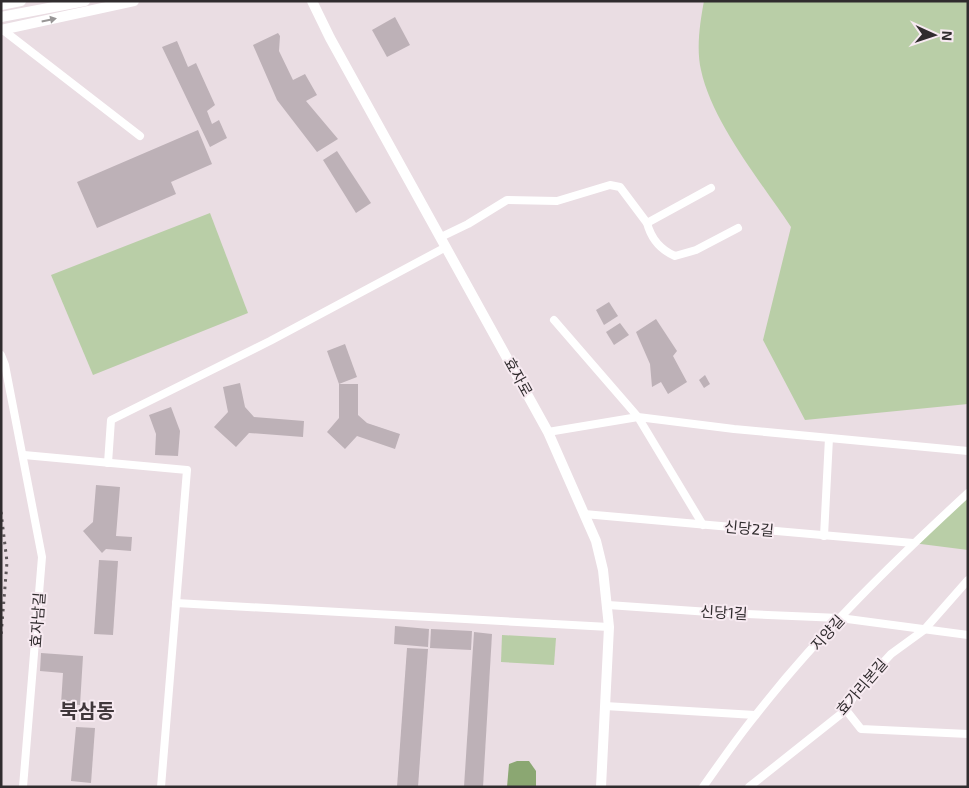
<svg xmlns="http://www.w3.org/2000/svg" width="969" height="788" viewBox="0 0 969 788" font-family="'Exo 2','Noto Sans KR',sans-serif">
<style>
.green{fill:#b9cea7}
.water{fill:#8ba772}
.building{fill:#bdb1b7}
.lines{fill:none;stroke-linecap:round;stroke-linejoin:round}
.minor{stroke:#fff;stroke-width:8}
.tertiary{stroke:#fff;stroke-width:10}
.rail{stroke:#5d5659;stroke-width:3;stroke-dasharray:2.5 5;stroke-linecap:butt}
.oneway{fill:#989696}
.labels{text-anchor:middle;stroke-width:4;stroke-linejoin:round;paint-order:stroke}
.street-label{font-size:15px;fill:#302c2e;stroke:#f7eaf1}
.district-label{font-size:20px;font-weight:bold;fill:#40373b;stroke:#f7eaf1}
</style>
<rect width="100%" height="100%" fill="#eadde3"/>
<g class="green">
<path d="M704 1H968V404L805 420 763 340 791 227C761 182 712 122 701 70 696 49 700 22 704 1Z"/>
<path d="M210 213 248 313 93 375 51 275Z"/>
<path d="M968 493V550L913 543Z"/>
<path d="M502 635 556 638 554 665 501 662Z"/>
</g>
<path class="water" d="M517 761H529L536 771V787H507L509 764Z"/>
<g class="building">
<path d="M395 17 410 45 387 57 372 30Z"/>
<path d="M278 33 280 36 279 51 293 80 305 74 317 95 306 101 338 139 317 152 277 100 253 45Z"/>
<path d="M177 41 188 67 196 63 215 105 207 111 212 124 219 120 227 138 210 147 162 47Z"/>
<path d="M198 130 212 164 171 182 176 194 97 228 77 182Z"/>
<path d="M337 151 371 203 356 213 323 160Z"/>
<path d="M609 302 618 316 604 325 596 310Z"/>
<path d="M656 319 677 351 673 356 687 382 668 394 661 382 652 387 650 364 636 332Z"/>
<path d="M620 323 629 335 614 345 606 332Z"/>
<path d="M345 344 357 377 339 384 327 351Z"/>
<path d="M705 375 710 384 704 388 699 380Z"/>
<path d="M240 383 245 407 254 417 304 421 303 437 249 433 236 447 214 427 228 412 223 387Z"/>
<path d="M339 384H358V415L367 423 400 434 395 449 357 436 345 449 327 432 339 418Z"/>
<path d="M171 407 180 431 178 456 155 455 156 434 149 415Z"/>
<path d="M96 485 120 487 116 536 132 537 131 551 106 549 102 553 83 531 93 522Z"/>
<path d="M99 560 118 561 113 635 94 634Z"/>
<path d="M395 626 429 629 428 647 394 644Z"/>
<path d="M431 629 472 631 471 650 430 648Z"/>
<path d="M474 632 492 634 483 787H464Z"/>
<path d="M407 648 428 649 418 787H397Z"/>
<path d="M41 653 83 656 80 705 61 704 63 673 40 671Z"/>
<path d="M76 727 95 728 91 783 71 781Z"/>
</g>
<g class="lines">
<g class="minor">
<path d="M3 30 140 136"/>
<path d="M647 223 711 188"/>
<path d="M441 237 468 224 507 200 557 201 610 185 620 187 647 223C651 238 661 250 675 256L696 250 738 228"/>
<path d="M554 320 638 417 734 429 968 451"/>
<path d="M1 355 5 365 42 557 23 787"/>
<path d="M548 432 638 417 703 525"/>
<path d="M24 455 187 470 161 787"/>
<path d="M108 463 111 420 270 341 446 247"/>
<path d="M584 514 913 543"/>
<path d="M824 536 829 438"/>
<path d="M176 603 609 627"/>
<path d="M608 605 724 613 840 618 968 635"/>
<path d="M605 706 755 715"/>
<path d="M846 710 861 729 968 734"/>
<path d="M703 787C720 763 737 738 755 716 817 636 893 562 968 493"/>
<path d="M749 787 846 710 856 692 891 654 924 630 968 580"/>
</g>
<g class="tertiary">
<path d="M312 1 330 38 548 432 596 541 603 570 609 627 601 787"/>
<path d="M1 5 21 1"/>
<path d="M1 17 85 1"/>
<path d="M1 30 134 1"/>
</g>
<path class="rail" d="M1 512 7 562 1 636"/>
</g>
<defs><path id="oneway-solid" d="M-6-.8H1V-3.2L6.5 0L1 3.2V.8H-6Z" transform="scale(1.25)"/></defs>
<use class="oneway" href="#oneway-solid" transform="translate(49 20) rotate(-12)"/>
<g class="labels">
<g class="street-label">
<text transform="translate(518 377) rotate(61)" y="5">효자로</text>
<text transform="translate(749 529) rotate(5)" y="5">신당2길</text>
<text transform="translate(724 613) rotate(3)" y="5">신당1길</text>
<text transform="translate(38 620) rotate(-86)" y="5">효자남길</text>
<text transform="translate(828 633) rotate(-48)" y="5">지양길</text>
<text transform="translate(862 687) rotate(-49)" y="5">효가리본길</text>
</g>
<g class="district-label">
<text x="87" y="718">북삼동</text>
</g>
</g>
<rect width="969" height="788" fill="none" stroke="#302c2e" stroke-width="5"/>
<g transform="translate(934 35) rotate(93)" stroke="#f7eaf1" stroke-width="4" paint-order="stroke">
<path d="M0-4L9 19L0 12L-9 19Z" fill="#302c2e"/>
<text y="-8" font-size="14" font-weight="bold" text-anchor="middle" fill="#302c2e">N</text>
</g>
</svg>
